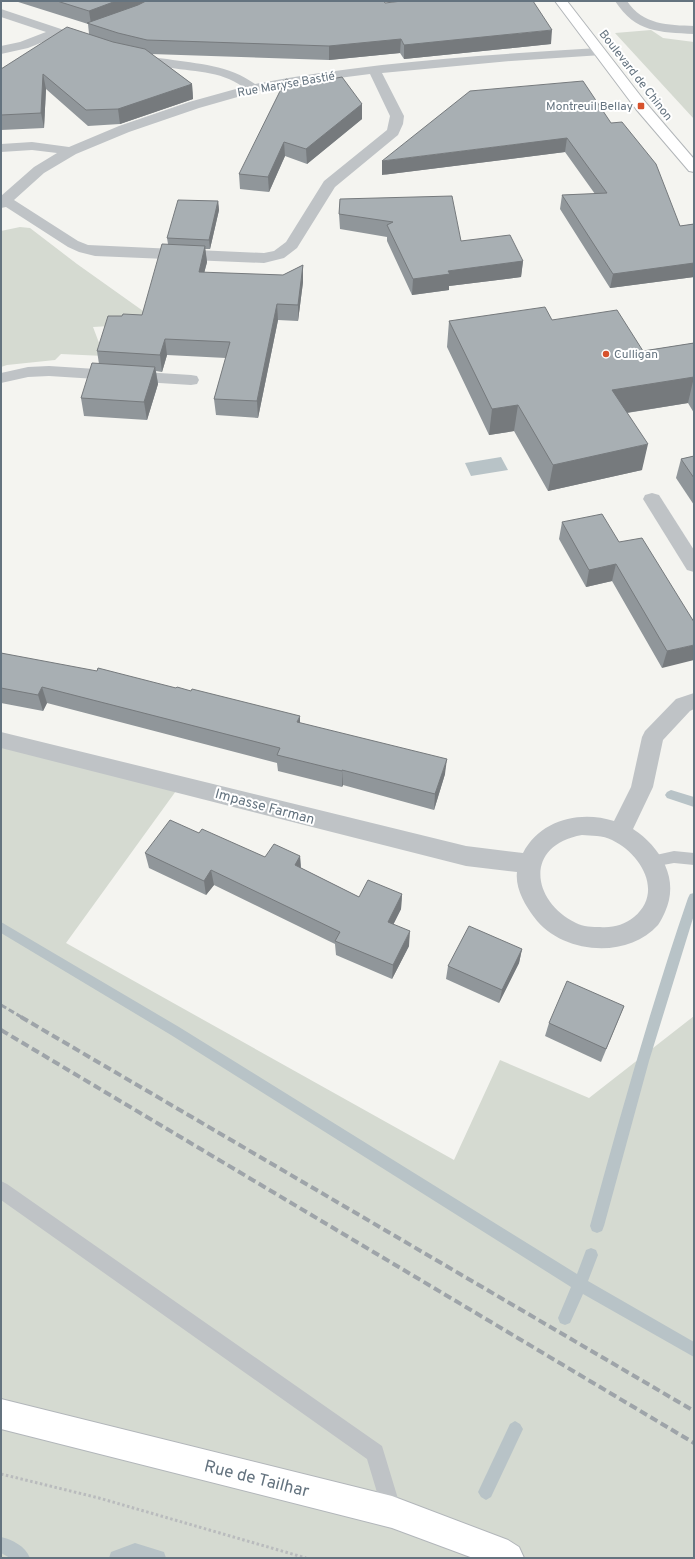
<svg xmlns="http://www.w3.org/2000/svg" width="695" height="1559" viewBox="0 0 695 1559" font-family="Overpass,sans-serif">
<style>
.green{fill:#d5dad1}
.water{fill:#b8c3c7}
.lines{fill:none;stroke-linecap:round;stroke-linejoin:round}
.stream{fill:#b8c3c7;fill-rule:evenodd}
.secondary-casing{stroke:#b2b6ba;stroke-width:2}
.primary-casing{stroke:#b2b6b9;stroke-width:2}
.path{stroke:#b9bbbd;stroke-width:3;stroke-dasharray:2.5 2.5;stroke-linecap:butt}
.lane{fill:#bfc3c6;fill-rule:evenodd}
.street{fill:#bfc3c6;fill-rule:evenodd}
.secondary{fill:#fff;fill-rule:evenodd}
.primary{fill:#fff;fill-rule:evenodd}
.rail-far1{stroke:#9ea4a9;stroke-width:3;stroke-dasharray:6 3;stroke-linecap:butt}
.rail{stroke:#9ea4a9;stroke-width:4;stroke-dasharray:8 4;stroke-linecap:butt}
.wall{fill:#90969a}
.shaded-wall{fill:#767a7d}
.building{fill:#a8afb3;stroke:#767a7d}
.poi-dot{fill:#d7522c;stroke:#fff;stroke-width:1.5}
.labels{text-anchor:middle;stroke-width:4;stroke-linejoin:round;paint-order:stroke}
.far-street-label{font-size:12px;fill:#64737f;stroke:#fff}
.far-poi-label{font-size:12px;fill:#64737f;stroke:#fff;text-anchor:end}
.street-label{font-size:14px;fill:#64737f;stroke:#fff}
.near-street-label{font-size:17px;fill:#64737f;stroke:#fff}
</style>
<rect width="100%" height="100%" fill="#f4f4f0"/>
<g class="green">
<path d="M651 30 663 38 694 42V119L615 33Z"/>
<path d="M20 227 30 228 77 264 160 323 93 327 104 356 61 354 55 360 7 365 1 367V231Z"/>
<path d="M1 740 181 784 66 943 454 1160 500 1060 589 1098 694 1016V1558H1Z"/>
</g>
<path class="water" d="M501 457 508 470 471 476 465 463Z"/>
<g class="lines">
<g class="stream">
<path d="M671 790 694 797V807L667 798 665 795 667 792Z"/>
<path d="M694 893V915L649 1061 604 1226 602 1231 597 1233 592 1231 590 1226C620 1116 651 1006 688 898L690 894Z"/>
<path d="M1 922 179 1027 577 1274 586 1250 591 1248 596 1250 598 1255 588 1281 694 1342V1357L583 1294 570 1323 565 1325 560 1323 558 1318 571 1287 171 1035 1 933Z"/>
<path d="M515 1421 520 1424 523 1429 491 1497 486 1500 481 1497 478 1492 510 1424Z"/>
<path d="M1 1537C13 1540 25 1546 30 1558H10L1 1553Z"/>
<path d="M135 1543 164 1552 166 1558H109L111 1552Z"/>
</g>
<g class="secondary-casing">
<path id="secondary" d="M1 1399 392 1496 508 1540 519 1547 524 1558H473L392 1528 1 1429Z"/>
</g>
<g class="primary-casing">
<path id="primary" d="M555 1H567L646 103 694 159V172L689 171 636 109Z"/>
</g>
<path class="path" d="M1 1474 99 1498 306 1558"/>
<g class="lane">
<path d="M674 851 694 853V865L674 863 652 867 647 865 645 861 647 857Z"/>
<path d="M1 1181 7 1184 382 1446 402 1512 399 1519 392 1522 385 1519 367 1459 1 1200Z"/>
</g>
<g class="street">
<path d="M615 1H627C643 25 668 25 694 26V34C659 32 636 33 615 1Z"/>
<path d="M1 9 91 39 93 42 91 45 87 46 58 36 28 48 1 54V46L20 42 46 32 1 17Z"/>
<path d="M598 48 602 49 604 52 602 55 511 61 382 73 404 116 403 124 398 135 335 187 297 248 284 258 264 263 95 256 79 252 68 247 6 207 1 208V196L34 167 57 153 32 150 1 152V144L32 142 69 147 119 126 189 102 243 87C220 70 192 72 165 67 153 65 141 62 128 59L127 56 128 53 133 52C144 55 155 58 167 59 198 64 229 65 255 84 368 62 484 55 598 48ZM370 74 390 116 387 130 324 181 286 242 274 251 264 253 88 245 78 241 14 200 44 173 76 154 129 132 199 108 255 92 300 83Z"/>
<path d="M49 366 191 375 197 376 199 380 197 384 191 385 49 376 28 377 1 383V373L28 367Z"/>
<path d="M652 493 659 495 694 550V572L687 570 643 499 645 495Z"/>
<path d="M694 693V709L690 711 663 740 653 787 633 829C647 838 658 850 665 865 672 881 672 896 665 912 663 916 661 921 658 925 627 960 561 954 534 917 525 905 515 888 517 872L466 866 1 748V732L466 846 523 853C540 820 580 810 614 821L631 787 642 737 645 731 676 699ZM582 835C591 836 603 835 612 840 641 854 664 892 634 917 624 925 613 928 600 927 593 927 583 927 576 923 531 901 524 845 582 835Z"/>
</g>
<use href="#secondary" class="secondary"/>
<use href="#primary" class="primary"/>
<path class="rail-far1" d="M1 1005 23 1018"/>
<g class="rail">
<path d="M21 1017 694 1411"/>
<path d="M1 1030 694 1443"/>
</g>
</g>
<g class="wall">
<path d="M15 1H384L385 3 551 44 404 59 400 53 329 60 151 54 192 84 193 99 120 124 88 126 46 89 44 128 1 130V69L89 34 88 24Z"/>
<path d="M300 85 362 104V119L307 164 285 156 269 192 240 189 239 174Z"/>
<path d="M611 123 680 226 694 224V277L610 288 560 209 562 195 595 194 565 152 382 175Z"/>
<path d="M340 199 461 241 523 261 521 277 449 286V290L412 295 387 241V237L340 229 339 214Z"/>
<path d="M218 201 219 210 210 249H205L207 262 204 273 283 275 303 265V282L298 321 278 320 258 418 216 415 214 399 226 358 167 355 162 372 156 371 158 384 147 420 84 416 81 398 99 364 97 351 122 316 142 315 168 244 167 238Z"/>
<path d="M552 320 643 351 694 343V413L688 403 627 413 642 470 548 491 514 431 489 435 447 347 449 321Z"/>
<path d="M694 456V505L676 478 681 459Z"/>
<path d="M562 522 619 542 694 622 662 668 612 581 586 587 559 539Z"/>
<path d="M1 653 300 723 445 774 434 810 343 785 342 787 278 771 277 763 47 703 43 711 1 703Z"/>
<path d="M145 853 265 857 300 856 301 868 359 897 402 894 401 909 393 925 409 946 392 979 336 955 335 944 214 885 206 895 149 868Z"/>
<path d="M522 949 519 963 499 1003 446 979 448 966Z"/>
<path d="M624 1006 601 1062 545 1036 549 1023Z"/>
</g>
<g class="shaded-wall">
<path d="M116 1H150L91 24 89 11Z"/>
<path d="M552 30 551 44 404 59V45Z"/>
<path d="M401 39 400 53 329 60V46Z"/>
<path d="M43 74 46 89 44 128 41 113Z"/>
<path d="M192 84 193 99 120 124 118 109Z"/>
<path d="M362 104V119L307 164 306 149Z"/>
<path d="M567 138 565 152 382 175V161Z"/>
<path d="M284 142 285 156 269 192 268 177Z"/>
<path d="M218 201 219 210 210 249 209 240Z"/>
<path d="M205 246 207 262 200 289 199 272Z"/>
<path d="M523 261 521 277 449 286V290L412 295 413 279 448 271Z"/>
<path d="M694 263V277L610 288 613 274Z"/>
<path d="M303 265V282L298 321V305Z"/>
<path d="M277 304 278 320 258 418 257 401Z"/>
<path d="M165 339 167 355 162 372 160 355Z"/>
<path d="M155 367 158 384 147 420 144 402Z"/>
<path d="M694 377 688 403 606 416 612 390Z"/>
<path d="M518 405 514 431 489 435 492 409Z"/>
<path d="M648 444 642 470 548 491 553 465Z"/>
<path d="M616 564 612 581 586 587 589 570Z"/>
<path d="M694 645V660L662 668 667 651Z"/>
<path d="M42 687 47 703 43 711 38 695Z"/>
<path d="M300 716V732L297 722Z"/>
<path d="M447 759 445 774 434 810 435 794Z"/>
<path d="M342 770 343 785 342 787Z"/>
<path d="M300 856 301 871 295 865Z"/>
<path d="M211 870 214 885 206 895 204 881Z"/>
<path d="M402 894 401 909 387 937 388 922Z"/>
<path d="M410 931 409 946 392 979 393 965Z"/>
<path d="M522 949 519 963 499 1003 502 990Z"/>
</g>
<g class="building">
<path d="M57 1H116L89 11Z"/>
<path d="M146 1H384L385 3 402 1H533L552 30 404 45 401 39 329 46 147 40 118 33 87 23 138 5Z"/>
<path d="M67 27 113 42 145 49 192 84 118 109 86 110 43 74 41 113 1 115V69Z"/>
<path d="M342 77 362 104 306 149 284 142 268 177 239 174 286 79 300 85Z"/>
<path d="M583 81 611 123 622 122 656 164 680 226 694 224V263L613 274 562 195 607 193 567 138 382 161 470 91Z"/>
<path d="M452 196 461 241 510 235 523 261 448 271 450 274 413 279 387 225 393 222 339 214 340 199Z"/>
<path d="M178 200 218 201 209 240 167 238Z"/>
<path d="M162 244 205 246 199 272 283 275 303 265 298 305 277 304 257 401 214 399 230 342 165 339 160 355 97 351 108 316H122L123 314 142 315Z"/>
<path d="M545 307 552 320 617 310 643 351 694 343V377L612 390 648 444 553 465 518 405 492 409 449 321Z"/>
<path d="M92 363 155 367 144 402 81 398Z"/>
<path d="M694 456V478L681 459Z"/>
<path d="M602 514 619 542 642 538 694 622V645L667 651 616 564 589 570 562 522Z"/>
<path d="M1 653 97 671 98 668 176 688 177 687 191 691 192 689 300 716 297 722 447 759 435 794 342 770V771L277 755 280 748 42 687 38 695 1 688Z"/>
<path d="M170 820 199 833 202 829 265 857 274 844 300 856 295 865 359 897 368 880 402 894 388 922 410 931 393 965 335 941 340 932 211 870 204 881 145 853Z"/>
<path d="M469 926 522 949 502 990 448 966Z"/>
<path d="M567 981 624 1006 606 1049 549 1023Z"/>
</g>
<g class="poi-dot">
<rect x="637" y="102" width="8" height="8" rx="2"/>
<circle cx="606" cy="354" r="4"/>
</g>
<g class="labels">
<g class="far-street-label">
<text transform="translate(636 75) rotate(52)" y="4">Boulevard de Chinon</text>
<text transform="translate(286 84) rotate(-10)" y="4">Rue Maryse Bastié</text>
</g>
<g class="far-poi-label">
<text x="633" y="110">Montreuil Bellay</text>
<text x="614" y="358" text-anchor="start">Culligan</text>
</g>
<g class="street-label">
<text transform="translate(265 806) rotate(15)" y="5">Impasse Farman</text>
</g>
<g class="near-street-label">
<text transform="translate(257 1478) rotate(14)" y="6">Rue de Tailhar</text>
</g>
</g>
<rect width="695" height="1559" fill="none" stroke="#64737f" stroke-width="4"/>
</svg>
